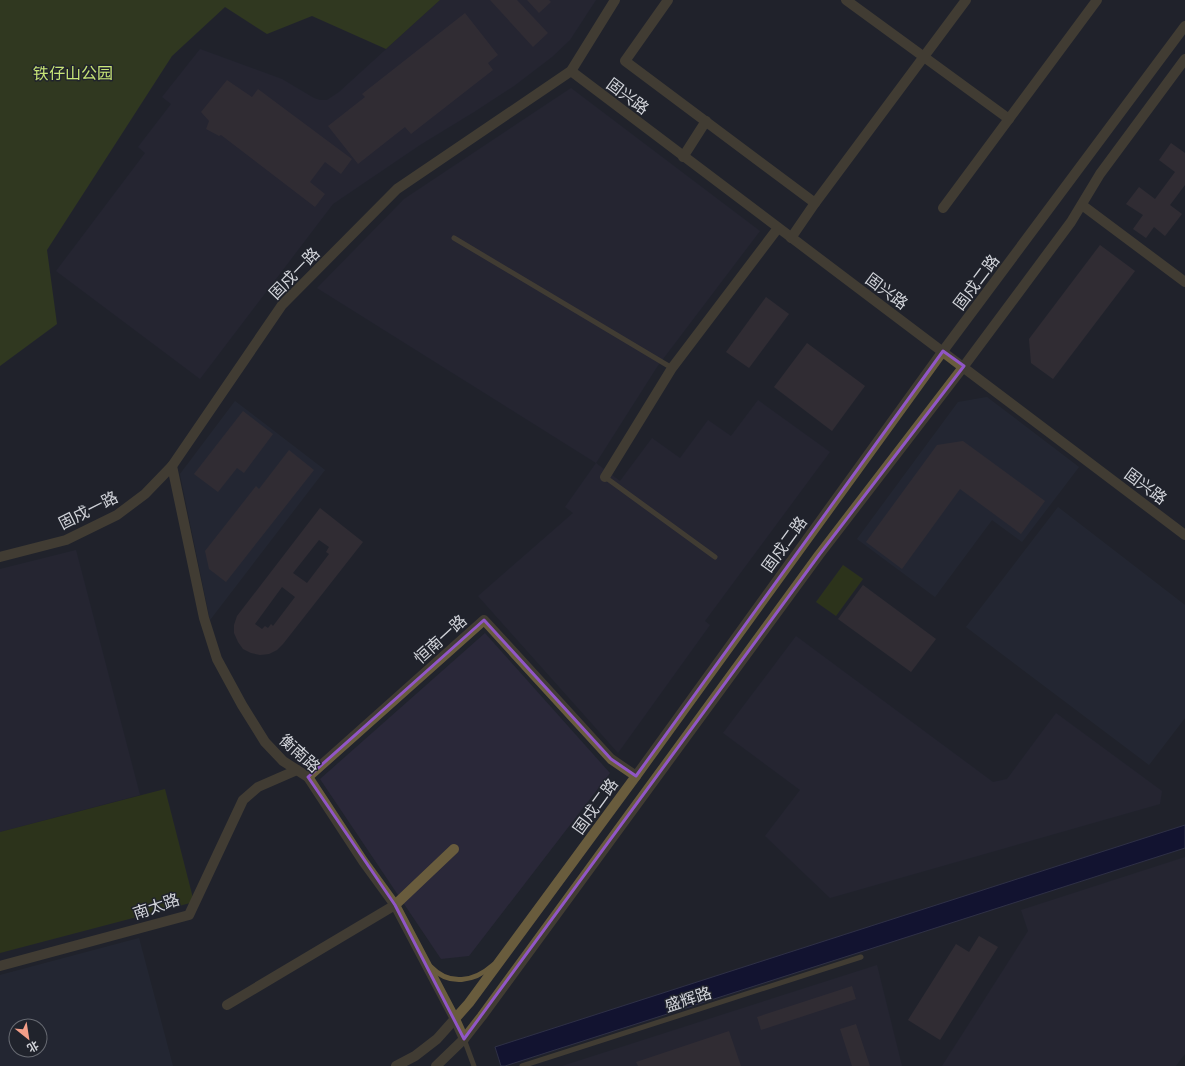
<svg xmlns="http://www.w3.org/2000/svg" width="1185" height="1066" viewBox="0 0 1185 1066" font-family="'Alegreya Sans','Noto Sans SC',sans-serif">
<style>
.built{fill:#272c3b;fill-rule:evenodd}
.industrial{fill:#2a2839}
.green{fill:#3b4808}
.forest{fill:#435213}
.water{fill:#000035;stroke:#3f4066}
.building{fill:#43383d;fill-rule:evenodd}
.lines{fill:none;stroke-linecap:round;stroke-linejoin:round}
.service{stroke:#695c3d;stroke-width:5}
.minor{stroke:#695c3d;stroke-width:10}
.tertiary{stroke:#695c3d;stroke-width:10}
.marked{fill:none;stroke:#9156c6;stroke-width:3;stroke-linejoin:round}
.labels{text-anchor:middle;stroke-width:3;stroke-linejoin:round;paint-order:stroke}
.park-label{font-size:16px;fill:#c7e477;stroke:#20232c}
.street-label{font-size:16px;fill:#d2d4da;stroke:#20232c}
</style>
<rect width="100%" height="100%" fill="#20232c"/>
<g class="built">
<path d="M987 397 1079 467 1022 542 992 520 935 597 857 539 958 402Z"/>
<path d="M235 401 325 470 210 620 180 474Z"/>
<path d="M1058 507 1185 605V718L1149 765 966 627Z"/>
<path d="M139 938 173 1066H0V975ZM16 1026H40V1050H16Z"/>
</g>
<g class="industrial">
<path d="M440 0H596L570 40 552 57 514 86 474 112 420 145 333 204 200 379 56 271 145 153 138 147 171 104 162 97 200 49 282 79 314 98 320 100H327L339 92Z"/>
<path d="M571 88 760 231 657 367 596 463 620 481 652 438 680 458 708 420 731 436 758 400 830 452 705 621 710 625 618 753 478 596 573 513 565 507 596 463 317 288 404 199Z"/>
<path d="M76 550 140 795 0 832V569Z"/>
<path d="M485 633 610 773 469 956 441 959 320 779Z"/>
<path d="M796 636 993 782 1007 779 1056 713 1162 791 1160 804 830 898 765 836 800 790 723 733Z"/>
<path d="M1185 857V1054L1176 1066H942L1028 931 1021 910Z"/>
<path d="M877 965 902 1066H562Z"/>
</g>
<g class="green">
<path d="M843 565 863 579 836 616 816 602Z"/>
<path d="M165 789 194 902 0 953V832Z"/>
</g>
<path class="forest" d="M0 0H440L386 49 312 16 267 34 225 7 172 56 47 250 57 324 0 366Z"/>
<path class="water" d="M1185 825V848L505 1066H501L495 1047Z"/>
<g class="building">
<path d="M490 0H517L548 33 533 47Z"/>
<path d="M527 0H549L551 2 539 13Z"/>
<path d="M465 13 498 55 488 63 493 70 411 134 405 127 358 164 328 126 365 97 362 94Z"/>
<path d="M227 80 252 97 258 89 352 159 341 174 325 162 310 182 325 194 315 207 221 135 219 136 206 129 209 121 201 112Z"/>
<path d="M1171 143 1185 153V185L1170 205 1182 214 1165 236 1154 227 1146 238 1133 229 1143 215 1126 204 1139 187 1155 199 1175 172 1159 160Z"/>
<path d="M1100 245 1135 271 1053 379 1031 363 1029 339Z"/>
<path d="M766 297 789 314 749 368 726 352Z"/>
<path d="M807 343 865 386 832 431 774 387Z"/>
<path d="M243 411 273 434 244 473 237 468 218 492 194 474Z"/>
<path d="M963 441 1045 501 1021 534 960 489 902 569 866 542 937 445Z"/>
<path d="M289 450 314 470 226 582 209 569 205 551 256 486 259 489Z"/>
<path d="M320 508 363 542 283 644 277 650 269 654 260 655 251 653 243 649 238 642 234 633V625L237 616ZM319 540 329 547 326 552 329 554 307 583 293 573ZM282 587 295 597 273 626 271 624 268 628 265 626 262 629 255 624Z"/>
<path d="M863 585 936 639 911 672 838 619Z"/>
<path d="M979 936 998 947 940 1040 908 1020 956 944 969 952Z"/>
<path d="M852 986 856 999 761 1030 757 1017Z"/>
<path d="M856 1024 870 1066H852L840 1029Z"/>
<path d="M729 1031 741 1066H638L636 1062Z"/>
</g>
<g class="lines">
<g class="service">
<path d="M454 238 672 368"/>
<path d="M605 477 715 557"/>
<path d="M431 967C449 986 474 982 493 965"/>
<path d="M464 1039 474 1066"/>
<path d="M522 1066 861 957"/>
</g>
<g class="minor">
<path d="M668 0 625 61 815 203"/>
<path d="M846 0 1009 119"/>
<path d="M683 157 706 121"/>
<path d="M1082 205 1185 282"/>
<path d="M943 208 1097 0"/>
<path d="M791 238 815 203 966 0"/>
<path d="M172 466 204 618 217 659 242 705 265 742 283 761 308 777 363 861 395 905 455 1019 464 1039"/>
<path d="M605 477 672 368 778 228"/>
<path d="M308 777 484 620 611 759 636 776"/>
<path d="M0 966 189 915 243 800 258 787 297 770"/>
<path d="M227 1005 395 905 454 849"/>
</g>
<g class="tertiary">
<path d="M571 71C775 227 981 379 1185 535"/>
<path d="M0 557 66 540 117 515 145 494 172 466 282 305 397 189 571 71 615 0"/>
<path d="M396 1066 415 1056 437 1039 469 1003 636 776 943 351 1185 26"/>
<path d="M436 1066 464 1039 482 1016 819 555 964 366 1071 222 1100 174 1185 59"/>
</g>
</g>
<path d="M0 0H1185V1066H0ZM943 351 964 366 819 555 464 1039 395 905 308 777 484 620 611 759 636 776Z" fill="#20232c" fill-opacity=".55" fill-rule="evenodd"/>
<path class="marked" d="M943 351 964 366 819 555 464 1039 395 905 308 777 484 620 611 759 636 776Z"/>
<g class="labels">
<g class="park-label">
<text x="73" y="79">铁仔山公园</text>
</g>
<g class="street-label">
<text transform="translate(628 96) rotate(37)" y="6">固兴路</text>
<text transform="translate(294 273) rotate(-46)" y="6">固戍一路</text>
<text transform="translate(976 282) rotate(-53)" y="6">固戍二路</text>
<text transform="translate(887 291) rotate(37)" y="6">固兴路</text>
<text transform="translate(1146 486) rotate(37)" y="6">固兴路</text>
<text transform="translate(88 510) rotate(-27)" y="6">固戍一路</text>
<text transform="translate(784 544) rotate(-54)" y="6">固戍二路</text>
<text transform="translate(440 639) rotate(-42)" y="6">恒南一路</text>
<text transform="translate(300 753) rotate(42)" y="6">衡南路</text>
<text transform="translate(595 806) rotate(-54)" y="6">固戍二路</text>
<text transform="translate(156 906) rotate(-19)" y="6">南太路</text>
<text transform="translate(688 999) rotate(-18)" y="6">盛辉路</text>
</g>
</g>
<g transform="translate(28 1038) rotate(150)"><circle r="19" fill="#20232c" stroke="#676a72"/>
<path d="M0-3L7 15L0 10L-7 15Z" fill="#f49e88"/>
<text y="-6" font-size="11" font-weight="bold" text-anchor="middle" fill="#d2d4da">北</text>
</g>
</svg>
